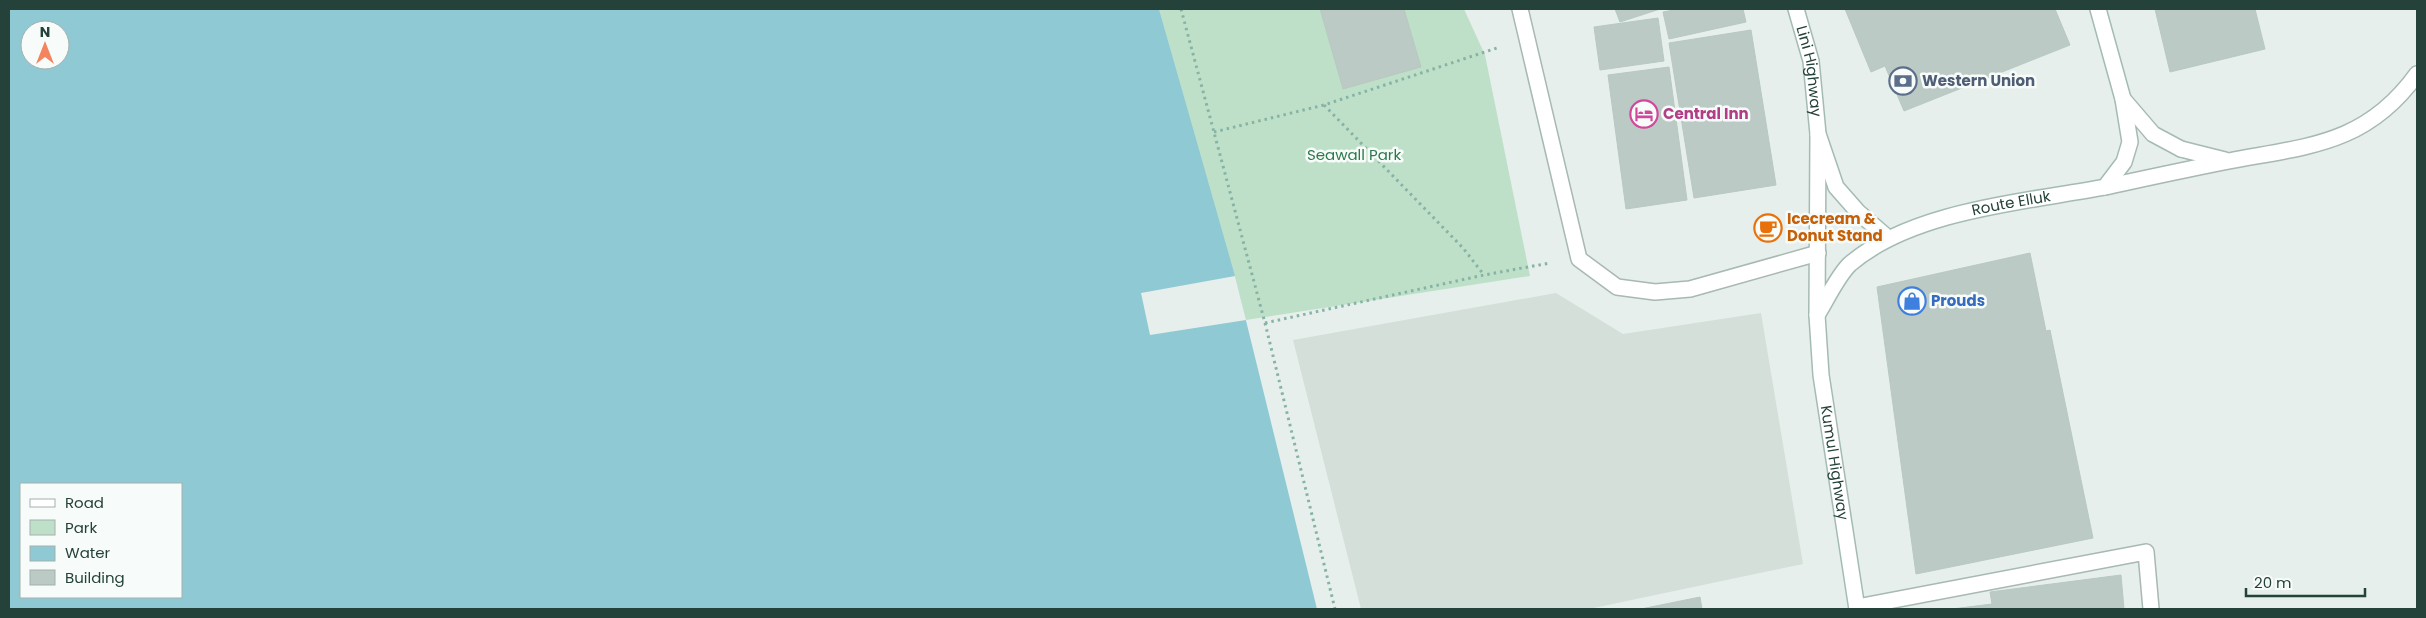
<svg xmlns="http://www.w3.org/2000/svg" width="2426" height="618" viewBox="0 0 2426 618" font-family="Poppins,sans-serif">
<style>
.built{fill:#d4dfda}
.green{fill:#bfe0c8}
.water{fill:#8ec9d4;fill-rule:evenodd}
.pier{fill:#e6efeb}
.building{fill:#bbcac4;stroke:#b8c9c2}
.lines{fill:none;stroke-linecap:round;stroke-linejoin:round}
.lane-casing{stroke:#a8b8b2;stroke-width:18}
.street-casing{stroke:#a8b8b2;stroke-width:18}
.secondary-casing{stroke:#a4bbb3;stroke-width:18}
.path{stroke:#86b3a5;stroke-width:3;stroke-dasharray:2.5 4;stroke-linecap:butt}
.lane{stroke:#fff;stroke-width:15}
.street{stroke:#fff;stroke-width:15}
.secondary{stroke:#fff;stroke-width:15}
.labels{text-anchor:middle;stroke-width:5;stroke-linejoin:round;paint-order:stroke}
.street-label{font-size:15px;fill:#24423a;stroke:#f7fbf9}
.service-label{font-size:15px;font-weight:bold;fill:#4e5e75;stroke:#f7fbf9;text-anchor:start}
.hotel-label{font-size:15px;font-weight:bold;fill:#b23c85;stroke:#f7fbf9;text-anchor:start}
.park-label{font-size:15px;fill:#2d7a4b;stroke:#f7fbf9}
.food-label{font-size:15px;font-weight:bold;fill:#c56008;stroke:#f7fbf9;text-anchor:start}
.shop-label{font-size:15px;font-weight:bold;fill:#366cbe;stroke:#f7fbf9;text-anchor:start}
</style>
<rect width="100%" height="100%" fill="#e6efeb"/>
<path class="built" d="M1556 293 1623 334 1761 313 1803 564 1589 609H1361L1293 340Z"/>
<path class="green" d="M1159 9H1464L1485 55 1530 276 1246 320Z"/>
<path class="water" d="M9 9H1159L1235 276 1317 609H9ZM30 30H60V60H30ZM21 484H181V597H21Z"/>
<path class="pier" d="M1235 276 1246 320 1150 335 1141 293Z"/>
<g class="building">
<path d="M1320 9H1404L1421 67 1343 89Z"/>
<path d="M1615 9H1660L1620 22Z"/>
<path d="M1679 9H1743L1746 22 1669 39 1663 12Z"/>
<path d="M1845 9H2055L2070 45 1904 111 1885 66 1871 72Z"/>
<path d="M2155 9H2255L2265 49 2170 72Z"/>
<path d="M1658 18 1664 61 1600 70 1594 27Z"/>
<path d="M1751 30 1776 185 1694 198 1669 43Z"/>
<path d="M1669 67 1687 200 1626 209 1608 75Z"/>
<path d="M2030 253 2046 331 2050 330 2093 538 1916 574 1877 287Z"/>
<path d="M2121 575 2124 609H1952L1992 604 1990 592Z"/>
<path d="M1700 597 1702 609H1641Z"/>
</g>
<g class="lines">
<g class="lane-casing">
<g id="lane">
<path d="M1520 9 1579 259 1617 287 1655 292 1690 289 1818 253"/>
<path d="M1857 607 2146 552 2151 609"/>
</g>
</g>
<g class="street-casing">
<g id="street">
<path d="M2181 149 2225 160"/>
<path d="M2105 187C2147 178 2188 169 2229 161 2307 146 2366 145 2417 74"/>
</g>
</g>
<g class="secondary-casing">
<g id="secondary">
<path id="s1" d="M1796 9 1811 61 1818 134 1836 187 1858 212 1888 238"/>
<path d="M2123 99 2153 134 2181 149"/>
<path id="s2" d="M1818 134 1817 315 1821 375 1857 609"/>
<path id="s3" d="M1817 315C1826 301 1838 275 1850 264 1913 210 2026 202 2105 187L2124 162 2130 142 2123 99 2098 9"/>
</g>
</g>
<g class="path">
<path d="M1181 9 1265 323 1335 609"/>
<path d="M1324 105 1463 248 1484 275"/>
<path d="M1214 132 1324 105 1500 47"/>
<path d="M1265 323 1484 275 1550 263"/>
</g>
<use href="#lane" class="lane"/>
<use href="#street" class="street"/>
<use href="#secondary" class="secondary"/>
</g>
<defs>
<g id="bank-ring" transform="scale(1.4375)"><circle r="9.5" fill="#f7fbf9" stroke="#5c6f8a" stroke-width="1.5"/><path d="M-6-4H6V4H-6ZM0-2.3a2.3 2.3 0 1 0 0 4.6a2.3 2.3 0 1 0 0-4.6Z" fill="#5c6f8a"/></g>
<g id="hotel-ring" transform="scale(1.4375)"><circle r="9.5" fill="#f7fbf9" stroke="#d1479c" stroke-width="1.5"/><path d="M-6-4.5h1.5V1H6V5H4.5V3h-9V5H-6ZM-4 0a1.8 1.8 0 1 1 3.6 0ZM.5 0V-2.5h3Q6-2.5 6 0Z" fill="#d1479c"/></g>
<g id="cafe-ring" transform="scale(1.4375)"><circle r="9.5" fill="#f7fbf9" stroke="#e8710a" stroke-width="1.5"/><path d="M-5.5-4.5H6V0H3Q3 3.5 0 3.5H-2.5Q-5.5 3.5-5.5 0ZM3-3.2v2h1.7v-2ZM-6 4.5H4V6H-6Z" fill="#e8710a"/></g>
<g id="shop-ring" transform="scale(1.4375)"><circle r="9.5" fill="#f7fbf9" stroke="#3f7fe0" stroke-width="1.5"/><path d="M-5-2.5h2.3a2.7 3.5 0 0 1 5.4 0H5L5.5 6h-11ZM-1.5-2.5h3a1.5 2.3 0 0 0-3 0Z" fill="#3f7fe0"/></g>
</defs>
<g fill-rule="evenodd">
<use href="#bank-ring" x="1903" y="81"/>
<use href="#hotel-ring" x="1644" y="114"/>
<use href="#cafe-ring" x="1768" y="228"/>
<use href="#shop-ring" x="1912" y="301"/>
</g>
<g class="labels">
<g class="street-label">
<text dy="5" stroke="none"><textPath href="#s1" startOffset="64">Lini Highway</textPath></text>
<text dy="5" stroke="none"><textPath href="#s3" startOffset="235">Route Elluk</textPath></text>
<text dy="5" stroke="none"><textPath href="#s2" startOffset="330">Kumul Highway</textPath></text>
</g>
<g class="service-label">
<text x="1922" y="86">Western Union</text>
</g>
<g class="hotel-label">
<text x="1663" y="119">Central Inn</text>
</g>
<g class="park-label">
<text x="1354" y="160">Seawall Park</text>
</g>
<g class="food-label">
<text x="1787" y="224">Icecream &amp;<tspan x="1787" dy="17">Donut Stand</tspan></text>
</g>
<g class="shop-label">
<text x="1931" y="306">Prouds</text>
</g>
</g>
<rect width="2426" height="618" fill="none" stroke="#24423a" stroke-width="20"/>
<rect x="20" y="483" width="162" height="115" fill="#f7fbf9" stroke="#a3b1ad"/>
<rect x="30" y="499" width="25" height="8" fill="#ffffff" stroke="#a3b1ad"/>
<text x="65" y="508" font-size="15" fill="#24423a">Road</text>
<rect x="30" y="520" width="25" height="15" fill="#bfe0c8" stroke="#a3b1ad"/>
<text x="65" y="533" font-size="15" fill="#24423a">Park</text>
<rect x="30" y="546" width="25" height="15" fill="#8ec9d4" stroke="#a3b1ad"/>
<text x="65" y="558" font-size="15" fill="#24423a">Water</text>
<rect x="30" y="570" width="25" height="15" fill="#bbcac4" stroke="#a3b1ad"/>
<text x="65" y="583" font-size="15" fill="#24423a">Building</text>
<g transform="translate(45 45)"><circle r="24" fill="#f7fbf9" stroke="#a3b1ad"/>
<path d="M0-4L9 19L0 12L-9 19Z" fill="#f4845f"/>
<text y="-8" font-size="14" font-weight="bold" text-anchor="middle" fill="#24423a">N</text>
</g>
<path d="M2246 588v8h119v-8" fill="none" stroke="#24423a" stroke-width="2.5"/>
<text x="2254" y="588" font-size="15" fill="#24423a" stroke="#f7fbf9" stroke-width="4" paint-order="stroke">20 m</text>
</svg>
